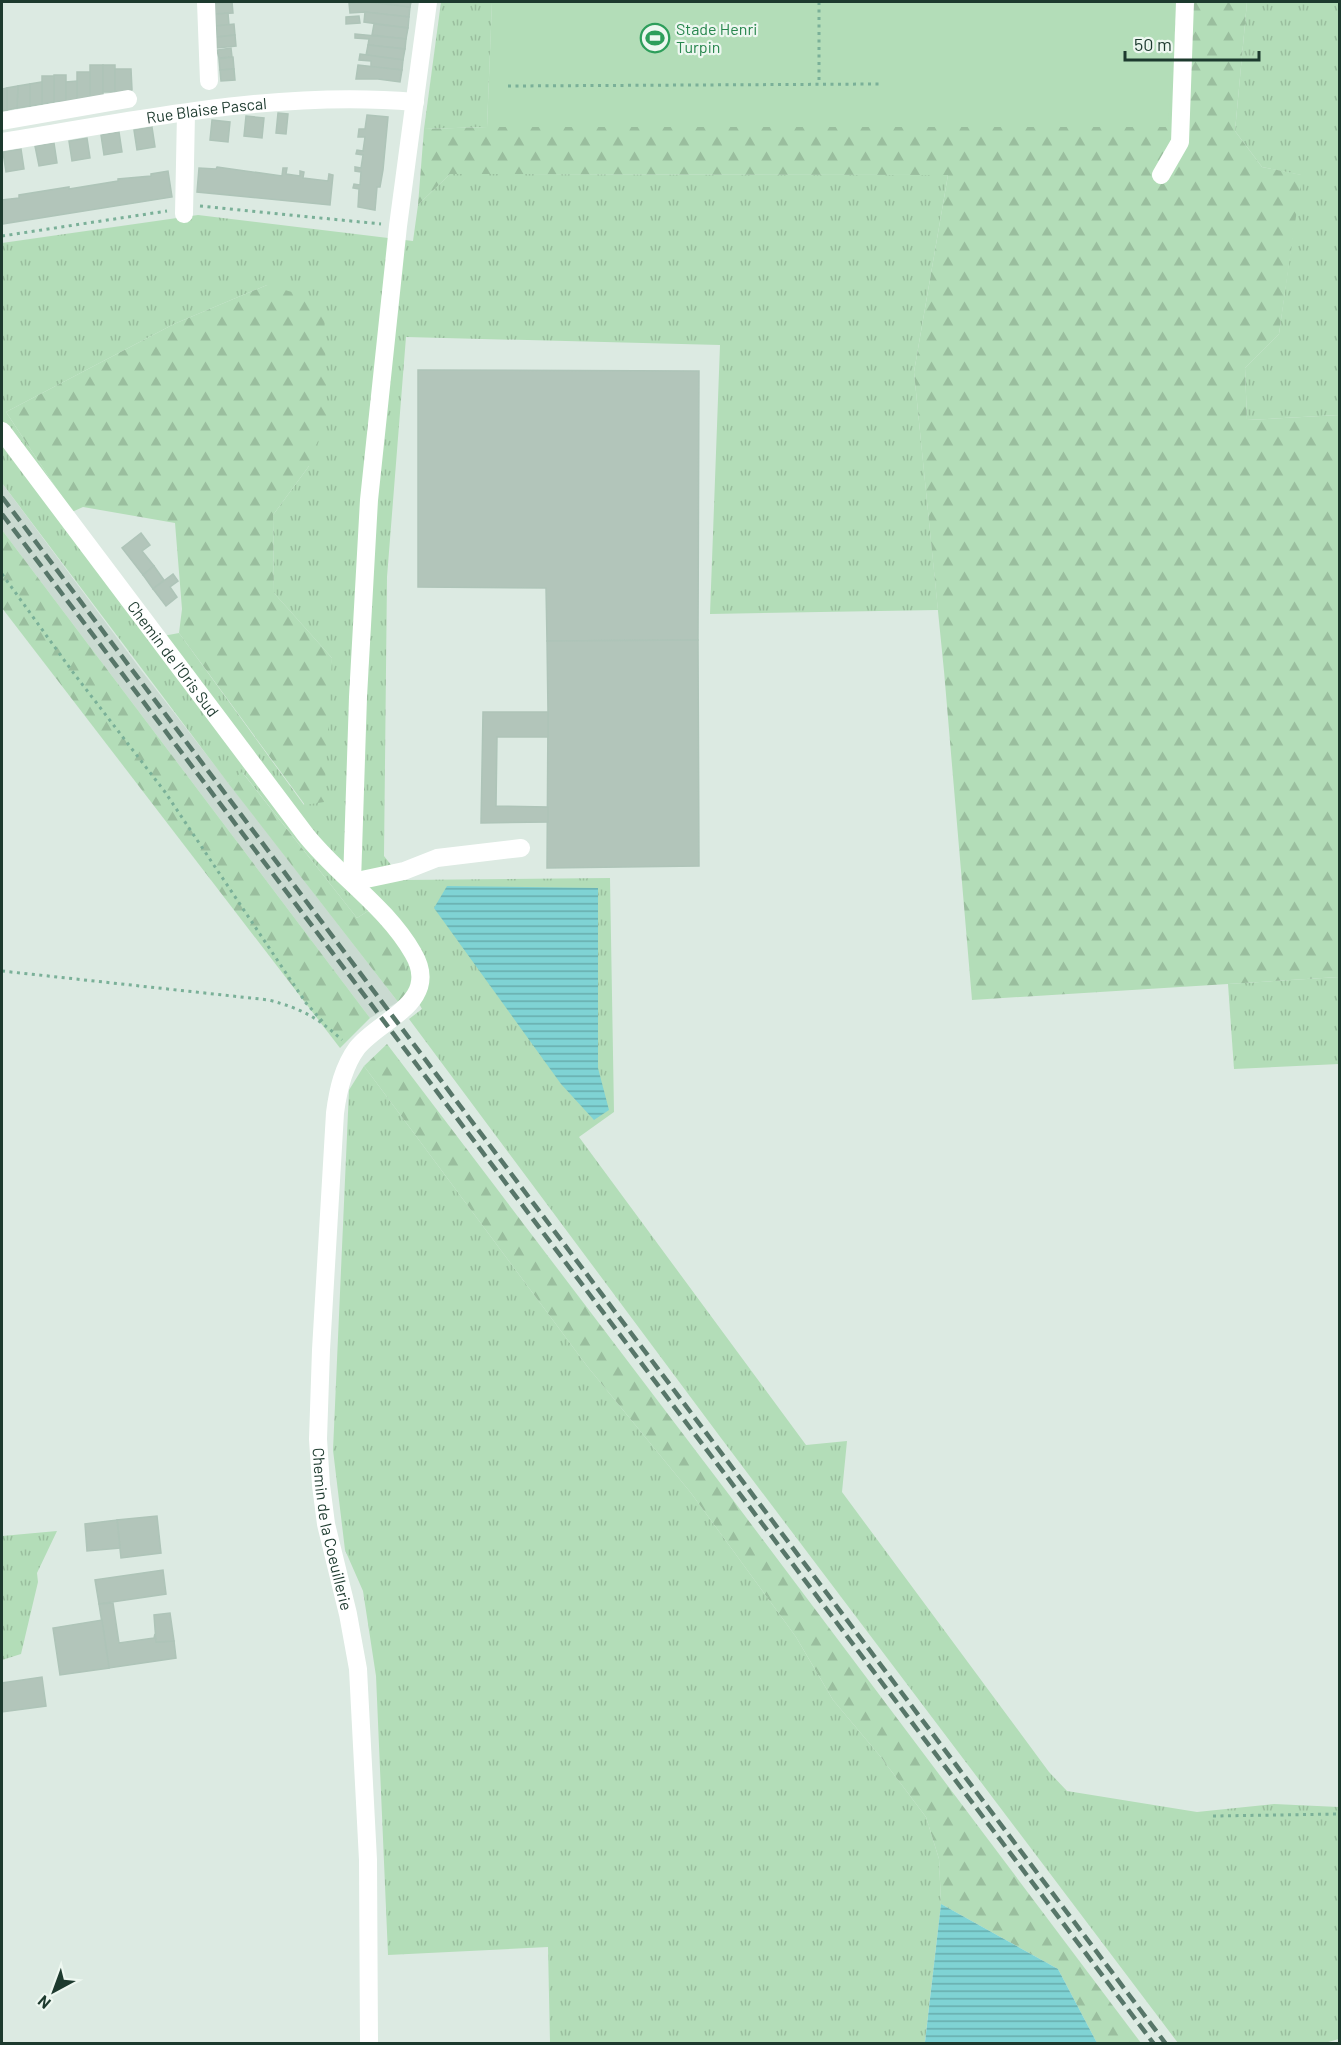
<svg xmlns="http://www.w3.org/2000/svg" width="1341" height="2045" viewBox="0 0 1341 2045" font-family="Barlow,sans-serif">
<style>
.built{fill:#cadad1}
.grass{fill:url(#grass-tufts);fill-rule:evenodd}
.forest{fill:url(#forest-firs)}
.park{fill:#b3ddb8}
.water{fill:url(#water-rules)}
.building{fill:#b2c5ba;stroke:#aec4b8;stroke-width:1.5}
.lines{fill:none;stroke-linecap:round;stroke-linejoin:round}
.path{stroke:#7ab098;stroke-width:3;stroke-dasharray:3 4.5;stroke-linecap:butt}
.minor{stroke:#fff;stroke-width:18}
.rail{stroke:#577669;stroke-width:4.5;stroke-dasharray:12 6;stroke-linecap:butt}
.labels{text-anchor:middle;stroke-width:4.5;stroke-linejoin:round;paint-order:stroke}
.leisure-label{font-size:16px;fill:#27864d;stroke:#edf7f0;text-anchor:start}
.street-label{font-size:16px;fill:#1d3a2e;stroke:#edf7f0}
</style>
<defs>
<pattern id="grass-tufts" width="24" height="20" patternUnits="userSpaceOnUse" patternTransform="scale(1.5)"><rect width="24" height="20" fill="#b3ddb8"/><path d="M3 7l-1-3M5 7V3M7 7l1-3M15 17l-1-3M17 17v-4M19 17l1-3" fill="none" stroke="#9abe9e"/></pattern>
<pattern id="forest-firs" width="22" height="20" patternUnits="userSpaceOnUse" patternTransform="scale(1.5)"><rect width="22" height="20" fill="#b3ddb8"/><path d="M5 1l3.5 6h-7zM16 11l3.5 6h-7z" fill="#9abe9e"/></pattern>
<pattern id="water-rules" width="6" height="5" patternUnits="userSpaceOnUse" patternTransform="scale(1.5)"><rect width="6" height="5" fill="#7fd3d4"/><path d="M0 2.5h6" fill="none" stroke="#67acac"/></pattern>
</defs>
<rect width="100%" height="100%" fill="#dceae2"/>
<path class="built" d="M2 483 141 670 398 1002 370 1018 2 530Z"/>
<g class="grass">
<path d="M441 2H492L487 127 424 129Z"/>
<path d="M1247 2H1339V415L1247 420 1245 368 1279 334 1301 175 1262 167 1235 131Z"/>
<path d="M450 174 948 175 914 372 938 610 710 614 720 345 406 337 387 577 384 856 403 880 610 878 614 1112 579 1137 806 1445 847 1441 842 1492 1049 1772 1067 1791 1197 1812 1274 1804 1339 1807V2039L1321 2044 1178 2043 721 1438 409 1019 422 1009 368 911 357 918 243 773 228 783 2 483V243L198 215 413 241 418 205ZM267 285 309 466 273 515 274 593 332 658 304 805 179 633 163 636 72 512 6 412 174 324Z"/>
<path d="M1339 977V1064L1234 1069 1228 984Z"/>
<path d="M364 1066 587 1366 691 1493 796 1637 833 1700 880 1756 926 1817 939 1859 941 1904 925 2041 950 2043H550L548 1947 388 1955 376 1676 363 1591 345 1550 333 1450 349 1090Z"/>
<path d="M57 1531 37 1573 38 1582 21 1654 2 1660V1536Z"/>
</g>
<g class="forest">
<path d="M1177 2H1247L1235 131 1262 167 1302 175 1279 334 1245 368 1247 420 1339 415V977L972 1000 944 671 914 372 948 175 450 174 418 205 424 129 487 127H1167Z"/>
<path d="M267 285 324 301 327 416 309 466 273 515 274 593 332 658 324 802 305 805 179 633 182 609 175 523 83 507 72 512 6 412 174 324Z"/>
<path d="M2 530 370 1018 340 1048 2 608Z"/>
<path d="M242 772 357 918 368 911 401 954 412 992 398 1002 228 783Z"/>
<path d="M387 1044 724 1488 1141 2043H1097L1058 1969 941 1904 939 1859 926 1817 880 1756 833 1700 796 1637 691 1493 587 1366 364 1066Z"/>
</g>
<path class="park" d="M492 2H1177L1168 127H487Z"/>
<g class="water">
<path d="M447 886 598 888V1068L609 1110 594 1120 561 1084 434 908Z"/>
<path d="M941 1904 1058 1969 1097 2043 950 2044 925 2042Z"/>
</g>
<g class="building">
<path d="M232 2 233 13 215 14 214 3Z"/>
<path d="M368 2 410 7 409 17 365 12 350 13 349 3Z"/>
<path d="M376 2H411L410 7Z"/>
<path d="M365 12 409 17 408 28 364 22Z"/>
<path d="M228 13 229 25 216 26 215 14Z"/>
<path d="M359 16 360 23 346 24V17Z"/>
<path d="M234 24 235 35 217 37 216 26Z"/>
<path d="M374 24 408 28 406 39 372 35Z"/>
<path d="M355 34 406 39 405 49 368 45 369 39 355 38Z"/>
<path d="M235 35 236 46 217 48V37Z"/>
<path d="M368 45 405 49 403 60 366 55Z"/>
<path d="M231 48 232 57 219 58 217 50Z"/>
<path d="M360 54 403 60 402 70 371 67V61L359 60Z"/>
<path d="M233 57 234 69 220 70 219 59Z"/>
<path d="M90 65H103V95L90 97Z"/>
<rect x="103" y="65" width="12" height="27"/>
<path d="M358 65 402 70 400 82 378 79H356Z"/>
<path d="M115 69H131L132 90 115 93Z"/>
<path d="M234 69 235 80 221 81 220 70Z"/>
<path d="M77 72H90V97L77 99Z"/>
<path d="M54 75H66V101L54 102Z"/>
<path d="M42 76H54V102L42 104Z"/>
<path d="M77 81V99L66 101V82Z"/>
<path d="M42 82V104L30 106V84Z"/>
<path d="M30 84V106L17 108 18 86Z"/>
<path d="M18 86 17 108 7 110V88Z"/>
<path d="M7 88V110L2 111V89Z"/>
<path d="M278 113 288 114 286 134 276 133Z"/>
<path d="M367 115 388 117 383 170 380 187H377L375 210 358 207 359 189 353 188 354 184 360 185 361 172 355 171V167L361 168 363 155 356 154 357 150 363 151 365 137H358L359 129H365Z"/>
<path d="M246 116 264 118 262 138 244 136Z"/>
<path d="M212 120 230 122 228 142 210 140Z"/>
<path d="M152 127 155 147 137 150 134 130Z"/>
<path d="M119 132 122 152 104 155 101 135Z"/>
<path d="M87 138 90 158 72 161 69 141Z"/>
<path d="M54 143 57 163 39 166 35 146Z"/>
<path d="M21 149 24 169 6 172 3 152Z"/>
<path d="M217 167 282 176 283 168H287L286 174 300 176V171L304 172 303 178 328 181 329 174 333 175 330 205 197 192 199 168 216 169Z"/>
<path d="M168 171 172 197 2 224V200L19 198V195L69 187V189L118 181V179L151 176V174Z"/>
<path d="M418 370 699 371 698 640 547 641 546 588 418 587Z"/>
<path d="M141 533 150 545 142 551 154 566 143 575 122 548Z"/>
<path d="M154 566 164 580 153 589 143 575Z"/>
<path d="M173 574 178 581 170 587 177 597 166 606 153 589Z"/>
<path d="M698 640 699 866 547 868 548 712 547 641Z"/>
<path d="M483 712H548V737H497L496 806 548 807V822L481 823Z"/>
<path d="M157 1516 161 1553 121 1558 117 1520Z"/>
<path d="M117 1520 120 1548 87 1551 85 1524Z"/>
<path d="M163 1570 166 1594 99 1604 95 1580Z"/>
<path d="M113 1603 119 1643 154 1638 155 1634 156 1642 174 1641 176 1658 109 1668 99 1604Z"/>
<path d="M170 1613 174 1641 156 1642 154 1615Z"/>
<path d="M102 1620 109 1668 60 1675 53 1628Z"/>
<path d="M42 1677 46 1706 2 1712V1683Z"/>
</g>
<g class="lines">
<g class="path">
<path d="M819 2V84"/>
<path d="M508 86 879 84"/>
<path d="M200 206 381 224"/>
<path d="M2 236 167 211"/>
<path d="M2 574 72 671 165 792 306 1003 323 1022"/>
<path d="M2 971 269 1000C302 1009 317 1017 342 1040"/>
<path d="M1213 1816 1340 1814"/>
</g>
<g class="minor">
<path d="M206 2 209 81"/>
<path d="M2 121 128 99"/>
<path id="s1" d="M2 142C137 120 276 90 415 102"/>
<path d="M1161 175 1180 142 1185 2"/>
<path d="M184 214 186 113"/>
<path id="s2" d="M2 431 305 834C338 876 386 906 413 953 442 1002 380 1019 357 1048 343 1067 338 1090 335 1113L321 1350 318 1439 321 1485 326 1524 348 1614 358 1669 368 1860 369 2044"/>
<path d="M352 882 358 697 369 500 398 226 428 2"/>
<path d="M352 882 404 871 437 858 521 848"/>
</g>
<g class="rail">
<path d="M2 497 1166 2044"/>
<path d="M2 514 1154 2044"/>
</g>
</g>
<defs>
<g id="stadium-ring" transform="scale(1.5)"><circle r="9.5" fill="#edf7f0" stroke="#2e9e5b" stroke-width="1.5"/><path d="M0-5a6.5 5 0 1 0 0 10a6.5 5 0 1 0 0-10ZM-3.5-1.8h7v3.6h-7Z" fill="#2e9e5b"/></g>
</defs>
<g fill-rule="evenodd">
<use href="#stadium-ring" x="655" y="38"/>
</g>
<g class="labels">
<g class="leisure-label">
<text x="676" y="35">Stade Henri<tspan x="676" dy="18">Turpin</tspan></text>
</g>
<g class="street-label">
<text dy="6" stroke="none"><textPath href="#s1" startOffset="207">Rue Blaise Pascal</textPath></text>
<text dy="6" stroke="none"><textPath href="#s2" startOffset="285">Chemin de l'Oris Sud</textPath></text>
<text dy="6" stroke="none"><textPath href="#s2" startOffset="1276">Chemin de la Coeuillerie</textPath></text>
</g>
</g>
<rect width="1341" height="2045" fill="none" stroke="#1d3a2e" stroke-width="6"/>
<g transform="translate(54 1991) rotate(221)" stroke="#edf7f0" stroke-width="4.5" paint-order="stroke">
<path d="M0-4.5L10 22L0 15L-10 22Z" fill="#1d3a2e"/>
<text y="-9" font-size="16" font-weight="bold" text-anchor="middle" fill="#1d3a2e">N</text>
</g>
<path d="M1125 51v9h134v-9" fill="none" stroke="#1d3a2e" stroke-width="3"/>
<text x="1134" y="51" font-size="18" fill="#1d3a2e" stroke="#edf7f0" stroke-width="4.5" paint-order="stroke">50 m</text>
</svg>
